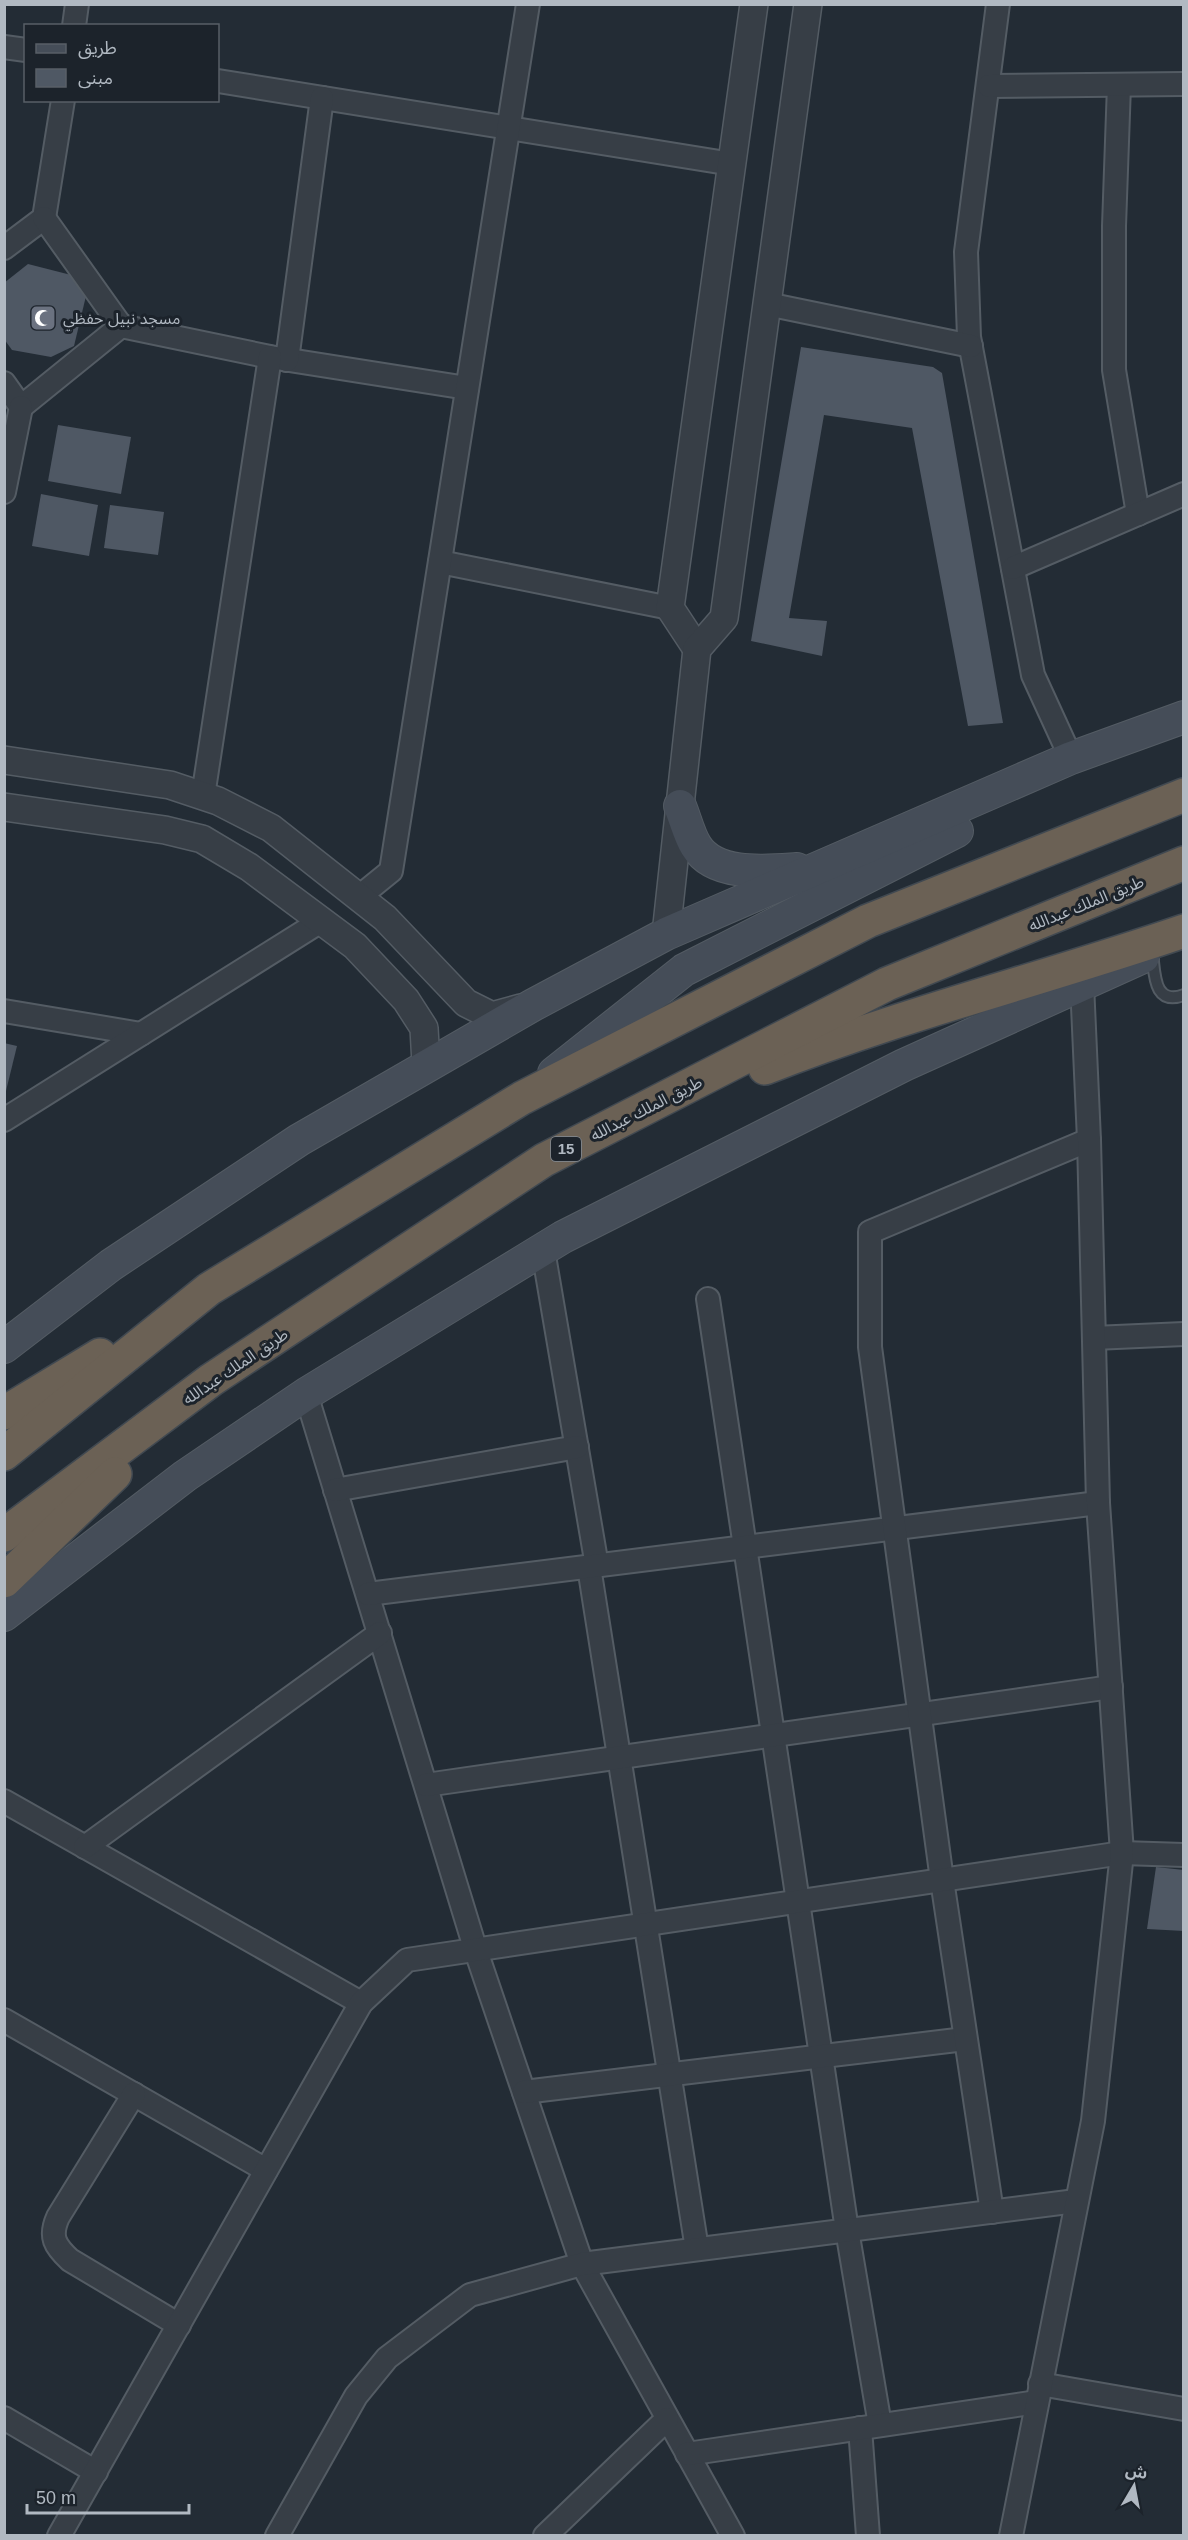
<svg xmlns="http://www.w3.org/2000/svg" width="1188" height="2540" viewBox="0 0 1188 2540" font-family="Arial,'Noto Sans Arabic',sans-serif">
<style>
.building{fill:#4f5864}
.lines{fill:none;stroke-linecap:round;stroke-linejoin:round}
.service-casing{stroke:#545c64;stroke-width:14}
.minor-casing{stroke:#545c64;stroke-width:26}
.tertiary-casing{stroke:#545c64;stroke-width:30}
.secondary-casing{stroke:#545c64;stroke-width:34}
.motorway-casing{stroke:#414951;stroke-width:36}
.service{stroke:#373e46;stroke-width:10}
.minor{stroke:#373e46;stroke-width:22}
.tertiary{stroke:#373e46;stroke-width:27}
.secondary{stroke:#454d58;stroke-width:32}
.motorway{stroke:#6b6155;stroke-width:33}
.labels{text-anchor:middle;stroke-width:6;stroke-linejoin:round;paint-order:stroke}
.shield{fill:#1c232b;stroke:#848c95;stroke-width:1.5}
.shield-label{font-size:15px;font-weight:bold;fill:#b1b9c2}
.poi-label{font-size:16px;fill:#b1b9c2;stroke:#1c232b;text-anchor:start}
.street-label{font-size:16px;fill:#b1b9c2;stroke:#1c232b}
</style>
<rect width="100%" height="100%" fill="#232c35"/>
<g class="building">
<path d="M28 264 75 276 86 296 74 346 51 357 12 350 4 339V283Z"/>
<path d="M801 347 933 367 942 373 1003 723 968 726 912 428 824 415 789 618 827 621 822 656 751 641Z"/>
<path d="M58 425 131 437 121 494 48 481Z"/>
<path d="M41 494 98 505 89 556 32 546Z"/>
<path d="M110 505 164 512 158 555 104 548Z"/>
<path d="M4 1043 17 1046 5 1095H4Z"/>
<path d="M1156 1867 1184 1870V1931L1147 1929Z"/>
</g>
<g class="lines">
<g class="service-casing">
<path id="service" d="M1152 953C1155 974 1153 1006 1184 995"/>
</g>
<g class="minor-casing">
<g id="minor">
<path d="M998 4 966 252 969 337 1033 675 1071 758"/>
<path d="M74 26 77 4"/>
<path d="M4 47 26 50"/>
<path d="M218 81 732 164"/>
<path d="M1119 85 1114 226V370L1138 514"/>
<path d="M989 86 1184 84"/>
<path d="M4 248 44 218 63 100"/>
<path d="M767 304 971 346"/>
<path d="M121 326 270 357 467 388"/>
<path d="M287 360 322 98"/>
<path d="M4 383 21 407 121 326 44 218"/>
<path d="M4 492 21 407"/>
<path d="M440 562 670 608"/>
<path d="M1013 568 1184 494"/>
<path d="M203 796 270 357"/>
<path d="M359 897 391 871 528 4"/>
<path d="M4 1011 141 1034"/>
<path d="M4 1120 321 921"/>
<path d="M543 1250 597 1566"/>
<path d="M708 1299 847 2230 880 2425"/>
<path d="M1094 1338 1184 1334"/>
<path d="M306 1394 476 1951 582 2264 733 2536"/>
<path d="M335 1490 577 1447"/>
<path d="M589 1567 697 2249"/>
<path d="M368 1594 1098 1503"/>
<path d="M426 1785 1111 1687"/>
<path d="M4 1801 361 2003"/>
<path d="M85 1847 380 1633"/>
<path d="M4 2020 266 2170"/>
<path d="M524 2092 965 2039"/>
<path d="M134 2094 58 2217C49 2237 55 2246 70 2260L179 2325"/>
<path d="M992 2212 942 1880 870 1347V1232L1089 1140"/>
<path d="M1040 2384 1184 2409"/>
<path d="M4 2418 96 2472"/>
<path d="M860 2428 868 2536"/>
<path d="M687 2454 1037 2402"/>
<path d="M59 2536 361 2003 407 1960 1122 1853 1184 1855"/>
<path d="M277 2536 356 2396 387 2358 470 2295 582 2264 1076 2201"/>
<path d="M545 2536 667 2419"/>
<path d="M1011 2536 1093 2121 1122 1853 1098 1503 1089 1140 1082 984"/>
</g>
</g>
<g class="tertiary-casing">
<g id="tertiary">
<path d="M697 649 670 608 754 4"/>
<path d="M4 760 170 785 218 801 271 828 385 918 466 1003 492 1016 521 1008"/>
<path d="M4 807 165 830 202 839 249 867 355 946 406 1000 424 1028 426 1064"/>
<path d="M666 934 697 649 724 618 808 4"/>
</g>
</g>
<g class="secondary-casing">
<g id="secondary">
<path d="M680 806C685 818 689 835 696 846 715 877 767 871 797 869"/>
<path d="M554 1073 684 970 957 831"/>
<path d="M4 1347 111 1265 299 1140 533 1005 666 934 1071 758 1184 717"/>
<path d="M4 1615 185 1476 306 1394 563 1237 904 1065 1143 957"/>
</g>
</g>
<g class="motorway-casing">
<g id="motorway">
<path d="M765 1068C902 1014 1044 979 1184 931"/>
<path d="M4 1413 100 1355"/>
<path d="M4 1454 209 1289 522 1098 868 921 1184 795"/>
<path d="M4 1535 211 1380 544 1160 887 984 1184 863"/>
<path d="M4 1581 115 1474"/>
</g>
</g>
<use href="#service" class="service"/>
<use href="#minor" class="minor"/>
<use href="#tertiary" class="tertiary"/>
<use href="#secondary" class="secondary"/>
<use href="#motorway" class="motorway"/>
</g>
<defs>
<g id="mosque-square" transform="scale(1.35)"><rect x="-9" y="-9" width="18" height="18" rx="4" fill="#6b7280" stroke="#1c232b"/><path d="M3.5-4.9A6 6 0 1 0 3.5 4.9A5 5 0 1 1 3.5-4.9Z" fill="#fff"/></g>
</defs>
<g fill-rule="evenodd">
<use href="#mosque-square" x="43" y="318"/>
</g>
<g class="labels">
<rect class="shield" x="551" y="1137" width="30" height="24" rx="4.5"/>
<g class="shield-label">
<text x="566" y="1154">15</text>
</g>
<g class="poi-label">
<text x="63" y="324">مسجد نبيل حفظي</text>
</g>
<g class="street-label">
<text transform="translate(1086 903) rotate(-22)" y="6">طريق الملك عبدالله</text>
<text transform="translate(646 1108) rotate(-27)" y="6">طريق الملك عبدالله</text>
<text transform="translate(235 1366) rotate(-34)" y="6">طريق الملك عبدالله</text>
</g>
</g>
<rect width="1188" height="2540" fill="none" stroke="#b1b9c2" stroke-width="12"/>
<rect x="24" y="24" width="195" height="78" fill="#1c232b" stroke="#585f67" stroke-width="1.5"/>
<rect x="36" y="44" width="30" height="9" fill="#454d58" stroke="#585f67" stroke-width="1.5"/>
<text x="78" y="54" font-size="18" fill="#b1b9c2">طريق</text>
<rect x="36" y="69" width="30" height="18" fill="#4f5864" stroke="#585f67" stroke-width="1.5"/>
<text x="78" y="84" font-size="18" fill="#b1b9c2">مبنى</text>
<g transform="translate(1134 2486) rotate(10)" stroke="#1c232b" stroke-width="4.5" paint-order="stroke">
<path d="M0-4.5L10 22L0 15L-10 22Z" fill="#b1b9c2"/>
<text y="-9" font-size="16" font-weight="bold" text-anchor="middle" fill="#b1b9c2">ش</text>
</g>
<path d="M27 2504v9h162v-9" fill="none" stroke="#b1b9c2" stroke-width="3"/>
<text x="36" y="2504" font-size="18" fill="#b1b9c2" stroke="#1c232b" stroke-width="4.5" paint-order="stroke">50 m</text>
</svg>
